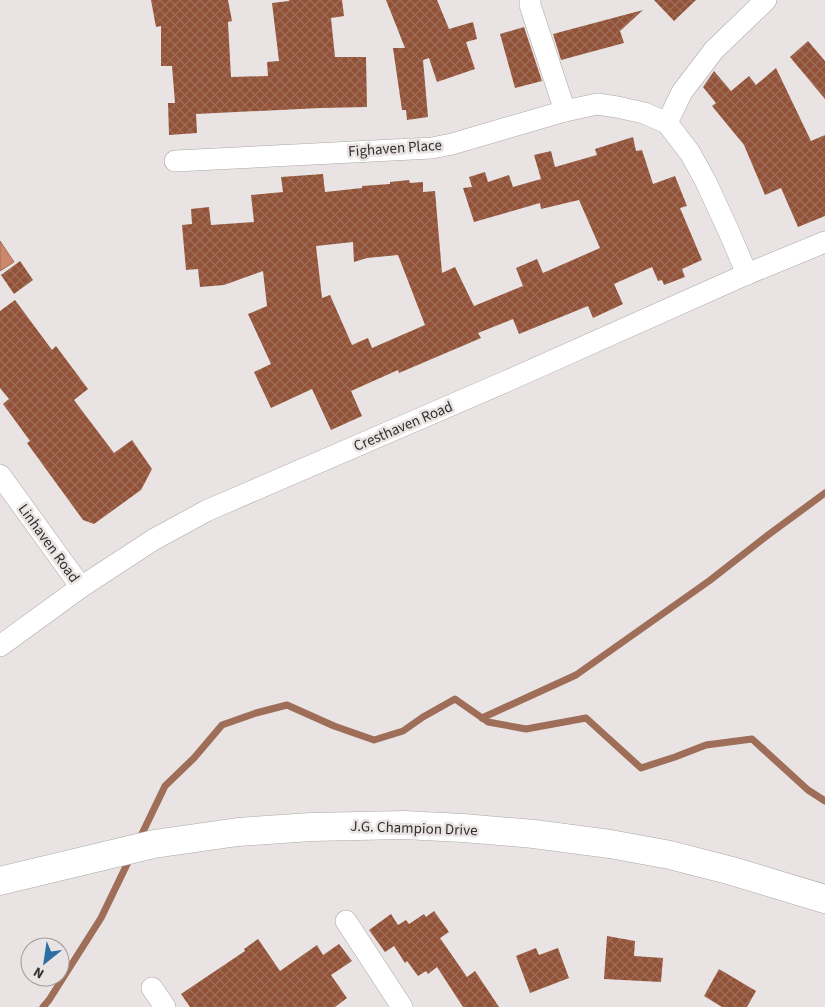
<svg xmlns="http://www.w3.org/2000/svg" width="825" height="1007" viewBox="0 0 825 1007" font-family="'Source Sans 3',sans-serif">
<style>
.water{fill:#cd886b;stroke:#9e6e59}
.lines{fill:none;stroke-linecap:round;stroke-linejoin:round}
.stream{stroke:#9e6e59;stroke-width:7}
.building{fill:url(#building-cross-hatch);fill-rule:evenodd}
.minor-casing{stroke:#aba7a5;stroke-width:22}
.secondary-casing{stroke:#aba7a5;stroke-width:29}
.minor{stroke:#fff;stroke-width:21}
.secondary{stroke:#fff;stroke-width:28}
.labels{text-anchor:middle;stroke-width:5;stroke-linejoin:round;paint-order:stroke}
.street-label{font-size:15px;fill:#32302f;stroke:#e9e4e3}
</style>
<defs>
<pattern id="building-cross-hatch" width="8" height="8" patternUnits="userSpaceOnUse" patternTransform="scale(1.25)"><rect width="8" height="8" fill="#925237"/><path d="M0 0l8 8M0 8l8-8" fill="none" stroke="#9e6e5a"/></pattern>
</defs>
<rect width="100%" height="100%" fill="#e9e4e3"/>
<path class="water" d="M0 241 14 262 0 271Z"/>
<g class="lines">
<g class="stream">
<path d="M482 718 576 675 709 581 768 535 825 493"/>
<path d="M139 840 165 786 194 758 222 725 256 713 287 705 334 726 374 740 403 731 423 717 455 699 488 722 526 729 586 718 641 768 675 757 706 745 752 739 808 790 825 801"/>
<path d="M43 1007 49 1000 101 918 131 856"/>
</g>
</g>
<g class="building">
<path d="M151 0H228L232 21 228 22 231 77 268 76 267 62 279 61 272 3 289 1V0H342L344 16 331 18 335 57H366L367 107 321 108 196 114 197 133 169 135 168 103H175L172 66H161V26L156 27Z"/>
<path d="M386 0H437L449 29 473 22 477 39 466 42 475 69 437 82 429 58 423 60 428 117 407 120 406 110H402L393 48H405Z"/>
<path d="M654 0H696L674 21Z"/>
<path d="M643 10 620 31 624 43 561 60 553 34Z"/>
<path d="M524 27 542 81 515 88 500 34Z"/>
<path d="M808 41 825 61V99L790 57Z"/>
<path d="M776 68 811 141 825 135V216L798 227 781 188 765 195 744 145 712 106 716 103 703 87 714 71 731 91 749 76 756 85Z"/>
<path d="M633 137 636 151 642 150 653 184 675 176 687 206 680 208 702 260 682 269 685 277 664 285 662 280 658 281 652 267 614 284 623 304 593 318 588 306 519 334 513 319 478 333 481 338 399 373 398 370 351 391 362 416 331 430 312 389 271 408 254 372 271 364 248 314 267 306 263 271 224 285 200 287 198 269 186 270 182 225 192 224 191 209 209 207 211 225 254 222 251 195 283 192 281 177 323 174 325 192 362 188V186L390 184V182L409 180 410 183 423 182V192L435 191 442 273 455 267 474 306 523 286 516 268 537 259 543 273 600 248 579 200 541 209 540 203 474 222 463 188 472 187 469 177 485 172 488 182 509 175 513 187 541 179 534 155 551 151 555 167 597 155 595 149ZM353 242 354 262 367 258 398 255 425 325 372 348 368 338 352 345 330 295 322 298 316 246Z"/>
<path d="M20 261 33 280 14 294 1 275Z"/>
<path d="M15 300 52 350 56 346 88 389 74 400 114 453 132 440 152 469 141 490 94 524 83 520 27 443 30 441 3 404 9 399 0 388V311Z"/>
<path d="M434 911 449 932 440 938 467 977 475 971 499 1007H463L437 967 428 974 426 971 418 976 407 961 405 963 394 946 385 952 369 930 391 914 398 925 406 920 409 924 424 914 426 917Z"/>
<path d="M607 936 635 941 634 956 663 958 661 982 604 979Z"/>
<path d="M258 939 280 971 317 945 323 955 339 944 352 961 331 975 347 998 335 1007H190L181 994 245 951 244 949Z"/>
<path d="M536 948 539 955 558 948 569 978 530 993 516 956Z"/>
<path d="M719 969 756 991 747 1007H722L704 996Z"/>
</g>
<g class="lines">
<g class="minor-casing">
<g id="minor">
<path d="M530 0V5L565 111"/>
<path d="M667 123 682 92 714 50 766 0"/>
<path d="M175 161 432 148 452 144 565 111 597 104 617 107 644 113 667 123 690 153 706 182 729 232 747 274"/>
<path d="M0 475 81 587"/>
<path d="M0 646 81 587 153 540 206 511 507 381 747 274 825 242"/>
<path d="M346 921 402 1007"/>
<path d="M152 988 165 1007"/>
</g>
</g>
<g class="secondary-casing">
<path id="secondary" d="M0 881 154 844 238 832 311 827 404 825 463 828 534 834 610 844 670 855 732 871 825 899"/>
</g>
<use href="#minor" class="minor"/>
<use href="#secondary" class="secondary"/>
</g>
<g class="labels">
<g class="street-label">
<text transform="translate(395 148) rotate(-4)" y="5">Fighaven Place</text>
<text transform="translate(403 426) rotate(-23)" y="5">Cresthaven Road</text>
<text transform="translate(49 543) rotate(54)" y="5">Linhaven Road</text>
<text transform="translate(414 828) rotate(2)" y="5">J.G. Champion Drive</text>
</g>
</g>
<g transform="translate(45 962) rotate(210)"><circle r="24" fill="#e9e4e3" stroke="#a09c9b"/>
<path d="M0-4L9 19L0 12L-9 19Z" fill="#2c6da3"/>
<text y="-8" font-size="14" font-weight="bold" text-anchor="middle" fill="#32302f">N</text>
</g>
</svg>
